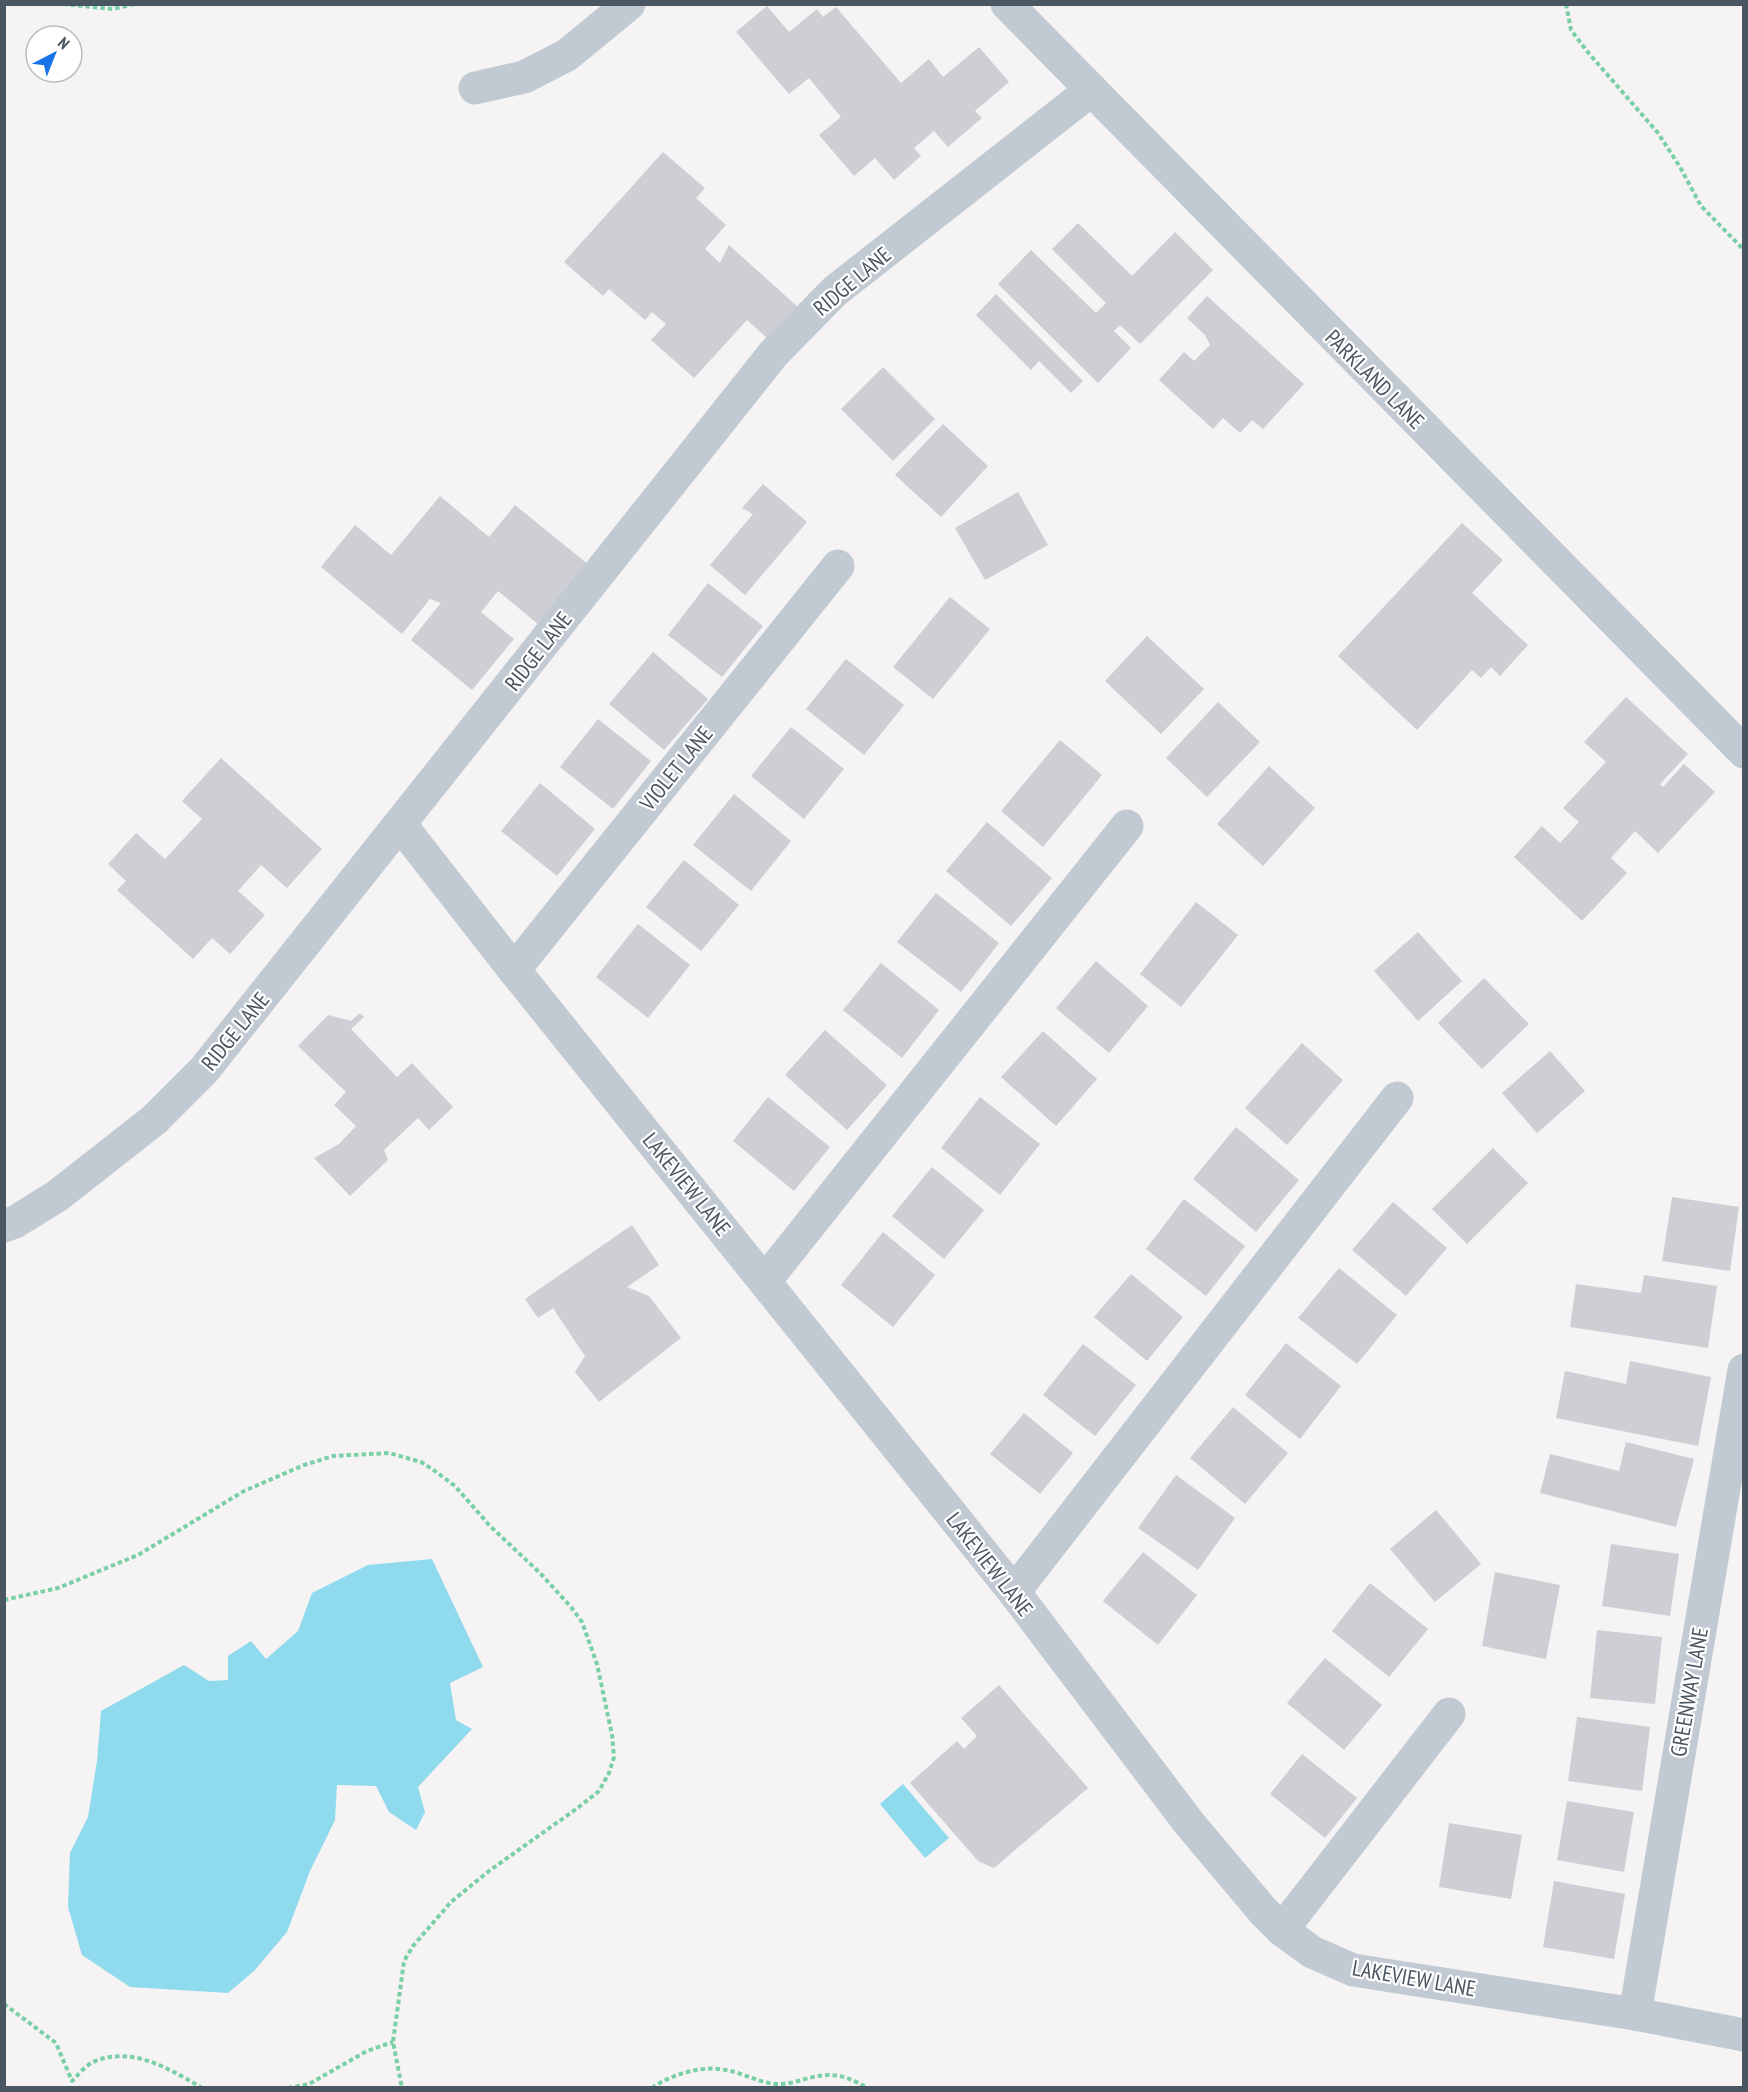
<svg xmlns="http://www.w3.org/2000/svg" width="1748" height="2092" viewBox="0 0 1748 2092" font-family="'PT Sans Narrow',sans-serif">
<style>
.water{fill:#90daee}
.building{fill:#cdcfd5}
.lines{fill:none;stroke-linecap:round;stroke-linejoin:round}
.path{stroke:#7ad0a6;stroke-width:4;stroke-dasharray:4.5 3;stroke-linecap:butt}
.street{stroke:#c1cad2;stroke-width:33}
.labels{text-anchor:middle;stroke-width:4.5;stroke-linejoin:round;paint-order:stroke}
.street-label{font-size:22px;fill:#4a5661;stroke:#fff}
</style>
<rect width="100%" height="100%" fill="#f5f3f3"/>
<g class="water">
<path d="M432 1559 483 1667 450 1683 456 1720 472 1729 418 1787 425 1812 416 1830 389 1812 376 1786 337 1785 335 1820 310 1871 287 1932 254 1971 228 1993 130 1987 82 1955 68 1907 70 1853 88 1817 97 1761 101 1711 184 1665 209 1681 228 1680V1656L251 1641 266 1659 298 1631 312 1593 368 1565Z"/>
<path d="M903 1784 949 1838 925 1858 880 1804Z"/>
</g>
<g class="building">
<path d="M767 6 789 32 817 9 823 17 836 7 901 83 929 59 943 77 979 47 1009 82 975 111 982 118 948 147 934 131 914 148 921 156 894 180 875 158 854 176 819 135 841 117 809 78 789 94 736 32Z"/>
<path d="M663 152 705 188 696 198 726 225 705 249 720 263 729 245 798 307 768 339 747 320 694 378 651 340 666 324 652 312 645 320 609 289 603 296 564 262Z"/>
<path d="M1078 223 1132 276 1175 232 1213 270 1140 344 1120 325 1114 331 1131 348 1098 383 998 284 1031 250 1096 313 1106 303 1052 249Z"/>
<path d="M996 294 1083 381 1071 393 1039 361 1031 370 976 315Z"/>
<path d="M1207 296 1304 384 1263 429 1252 420 1240 433 1223 418 1213 429 1159 380 1184 352 1194 361 1210 345 1205 335 1187 318Z"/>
<path d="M883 367 935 419 893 461 841 409Z"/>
<path d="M943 424 988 466 941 517 895 475Z"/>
<path d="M763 484 807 522 745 595 710 565 753 514 742 508Z"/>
<path d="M1018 492 1048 545 985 580 955 528Z"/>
<path d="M440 496 489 537 515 505 589 565 539 625 498 591 481 612 514 639 472 690 411 640 441 603 430 599 402 634 321 567 355 525 391 555Z"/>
<path d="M1462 523 1503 560 1472 593 1528 645 1500 676 1491 667 1481 678 1472 670 1417 730 1338 656Z"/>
<path d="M708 583 763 626 722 677 668 635Z"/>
<path d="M950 597 990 629 933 699 893 667Z"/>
<path d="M1147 636 1204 689 1161 734 1105 681Z"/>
<path d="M653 652 708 699 664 750 609 704Z"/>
<path d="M846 659 904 705 864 755 806 709Z"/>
<path d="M1626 697 1688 754 1660 784 1663 787 1684 764 1715 792 1658 853 1635 831 1611 858 1627 873 1582 921 1514 857 1542 826 1560 843 1579 822 1563 808 1606 762 1584 742Z"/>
<path d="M1218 702 1260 742 1207 797 1166 758Z"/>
<path d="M598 719 651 761 613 809 560 767Z"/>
<path d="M791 727 844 769 804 819 751 776Z"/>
<path d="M1060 740 1102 775 1043 847 1001 811Z"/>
<path d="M221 758 322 849 287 888 261 865 238 891 265 915 230 954 212 938 193 959 117 890 126 881 108 864 136 833 165 859 202 819 182 801Z"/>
<path d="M1269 766 1315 808 1263 866 1217 824Z"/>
<path d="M540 783 595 829 557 876 501 831Z"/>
<path d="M734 794 791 841 751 891 693 845Z"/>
<path d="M987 822 1052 878 1011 926 946 871Z"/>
<path d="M684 860 739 905 701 951 646 907Z"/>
<path d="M936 893 999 943 961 992 897 942Z"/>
<path d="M1196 902 1238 935 1181 1007 1140 974Z"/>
<path d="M638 924 690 965 648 1018 596 977Z"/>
<path d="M1418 932 1462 981 1418 1021 1374 971Z"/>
<path d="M1096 961 1148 1006 1109 1053 1056 1008Z"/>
<path d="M881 963 939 1010 902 1058 843 1010Z"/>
<path d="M1484 978 1529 1024 1482 1069 1438 1023Z"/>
<path d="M360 1013 364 1017 351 1029 397 1077 412 1063 453 1107 429 1130 418 1118 384 1150 388 1160 350 1196 314 1158 339 1144 356 1126 334 1105 346 1092 298 1046 328 1015 351 1021Z"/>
<path d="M825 1030 887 1085 847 1130 785 1075Z"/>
<path d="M1043 1031 1097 1079 1056 1126 1001 1077Z"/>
<path d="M1302 1043 1343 1080 1287 1145 1245 1108Z"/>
<path d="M1550 1051 1585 1091 1537 1133 1502 1093Z"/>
<path d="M768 1097 830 1147 794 1191 733 1141Z"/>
<path d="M980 1097 1040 1144 1000 1195 941 1148Z"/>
<path d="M1236 1127 1299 1180 1256 1232 1193 1179Z"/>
<path d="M1493 1148 1528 1183 1467 1244 1432 1209Z"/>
<path d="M932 1167 984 1210 944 1259 892 1216Z"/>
<path d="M1672 1197 1739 1207 1730 1271 1662 1261Z"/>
<path d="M1184 1199 1245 1246 1206 1296 1146 1249Z"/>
<path d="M1393 1202 1447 1248 1406 1296 1352 1250Z"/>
<path d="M632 1225 659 1265 627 1287 649 1296 681 1338 599 1402 575 1372 585 1356 553 1308 538 1318 525 1299Z"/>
<path d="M883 1232 935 1275 893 1327 841 1285Z"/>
<path d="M1339 1268 1397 1315 1357 1364 1298 1318Z"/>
<path d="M1131 1274 1183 1317 1147 1361 1094 1317Z"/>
<path d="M1644 1275 1717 1286 1708 1348 1570 1327 1576 1284 1641 1293Z"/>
<path d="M1286 1343 1341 1386 1300 1439 1245 1395Z"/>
<path d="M1083 1344 1136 1385 1095 1436 1043 1395Z"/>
<path d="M1630 1361 1711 1377 1698 1446 1556 1418 1565 1371 1626 1384Z"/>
<path d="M1233 1407 1288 1453 1245 1504 1190 1458Z"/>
<path d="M1024 1413 1073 1453 1040 1494 990 1454Z"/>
<path d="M1626 1442 1694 1459 1676 1527 1540 1493 1550 1454 1619 1471Z"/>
<path d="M1176 1475 1235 1518 1198 1570 1138 1528Z"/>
<path d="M1436 1510 1481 1564 1435 1602 1390 1549Z"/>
<path d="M1611 1544 1679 1554 1670 1616 1602 1606Z"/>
<path d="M1143 1552 1197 1595 1158 1645 1103 1601Z"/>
<path d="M1495 1572 1560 1585 1546 1659 1482 1646Z"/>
<path d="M1370 1583 1428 1629 1389 1677 1332 1631Z"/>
<path d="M1597 1630 1662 1637 1655 1704 1590 1698Z"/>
<path d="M1325 1658 1382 1705 1344 1750 1287 1703Z"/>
<path d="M999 1685 1088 1788 994 1868 978 1861 910 1783 957 1741 964 1749 977 1736 961 1718Z"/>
<path d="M1577 1717 1650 1727 1642 1791 1568 1781Z"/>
<path d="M1302 1754 1357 1798 1325 1838 1270 1794Z"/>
<path d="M1567 1801 1634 1812 1624 1872 1557 1860Z"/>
<path d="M1449 1823 1522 1835 1511 1899 1439 1887Z"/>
<path d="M1554 1881 1625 1894 1614 1959 1543 1947Z"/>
</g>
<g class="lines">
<g class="path">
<path d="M63 4 113 9 134 4"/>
<path d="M1566 4 1571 30 1586 50 1658 133 1680 167 1701 206 1744 250"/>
<path d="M4 1600 58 1588 138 1555 244 1491 304 1465 333 1456 389 1453 421 1462 435 1471 455 1486 490 1526 540 1573 571 1607 582 1622 597 1664 612 1735 614 1757 609 1773 599 1791 579 1807 489 1871 451 1902 413 1946 404 1961 393 2042 402 2088"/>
<path d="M4 2004 56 2043 72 2081C78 2075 85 2066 93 2062 131 2045 170 2069 202 2088"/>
<path d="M288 2088 309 2084 367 2051 393 2042"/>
<path d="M652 2088C672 2074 702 2065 726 2070 744 2073 761 2084 779 2084 787 2084 795 2082 802 2080 828 2072 843 2073 867 2088"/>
</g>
<g class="street">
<path d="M1007 4 1744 752"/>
<path d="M475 88 524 77 567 55 629 4"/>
<path d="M400 824 514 970 1014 1592 1189 1823 1263 1911 1282 1930 1312 1952 1353 1970 1635 2014 1744 2035"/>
<path d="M514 970 838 566"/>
<path d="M4 1226 15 1222 57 1196 154 1120 204 1070 774 353 835 291 1090 91"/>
<path d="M765 1281 1127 826"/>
<path d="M1014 1592 1397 1098"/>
<path d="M1282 1930 1449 1714"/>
<path d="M1635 2014 1744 1370"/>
</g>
</g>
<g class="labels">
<g class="street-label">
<text transform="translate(852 281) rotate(-40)" y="8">RIDGE LANE</text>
<text transform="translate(1375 379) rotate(45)" y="8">PARKLAND LANE</text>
<text transform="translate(538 651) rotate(-52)" y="8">RIDGE LANE</text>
<text transform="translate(676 768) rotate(-51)" y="8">VIOLET LANE</text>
<text transform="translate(235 1031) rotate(-51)" y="8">RIDGE LANE</text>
<text transform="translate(687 1184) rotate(51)" y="8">LAKEVIEW LANE</text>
<text transform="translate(990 1564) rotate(52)" y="8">LAKEVIEW LANE</text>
<text transform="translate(1689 1692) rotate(-80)" y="8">GREENWAY LANE</text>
<text transform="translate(1414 1978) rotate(10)" y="8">LAKEVIEW LANE</text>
</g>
</g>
<rect width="1748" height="2092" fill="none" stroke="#4a5661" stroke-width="12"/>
<g transform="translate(54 54) rotate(42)"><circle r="28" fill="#ffffff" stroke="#b7bbc0" stroke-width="1.5"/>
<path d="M0-4.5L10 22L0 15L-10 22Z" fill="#1a73e8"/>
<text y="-9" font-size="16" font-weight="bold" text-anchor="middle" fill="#4a5661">N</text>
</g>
</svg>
